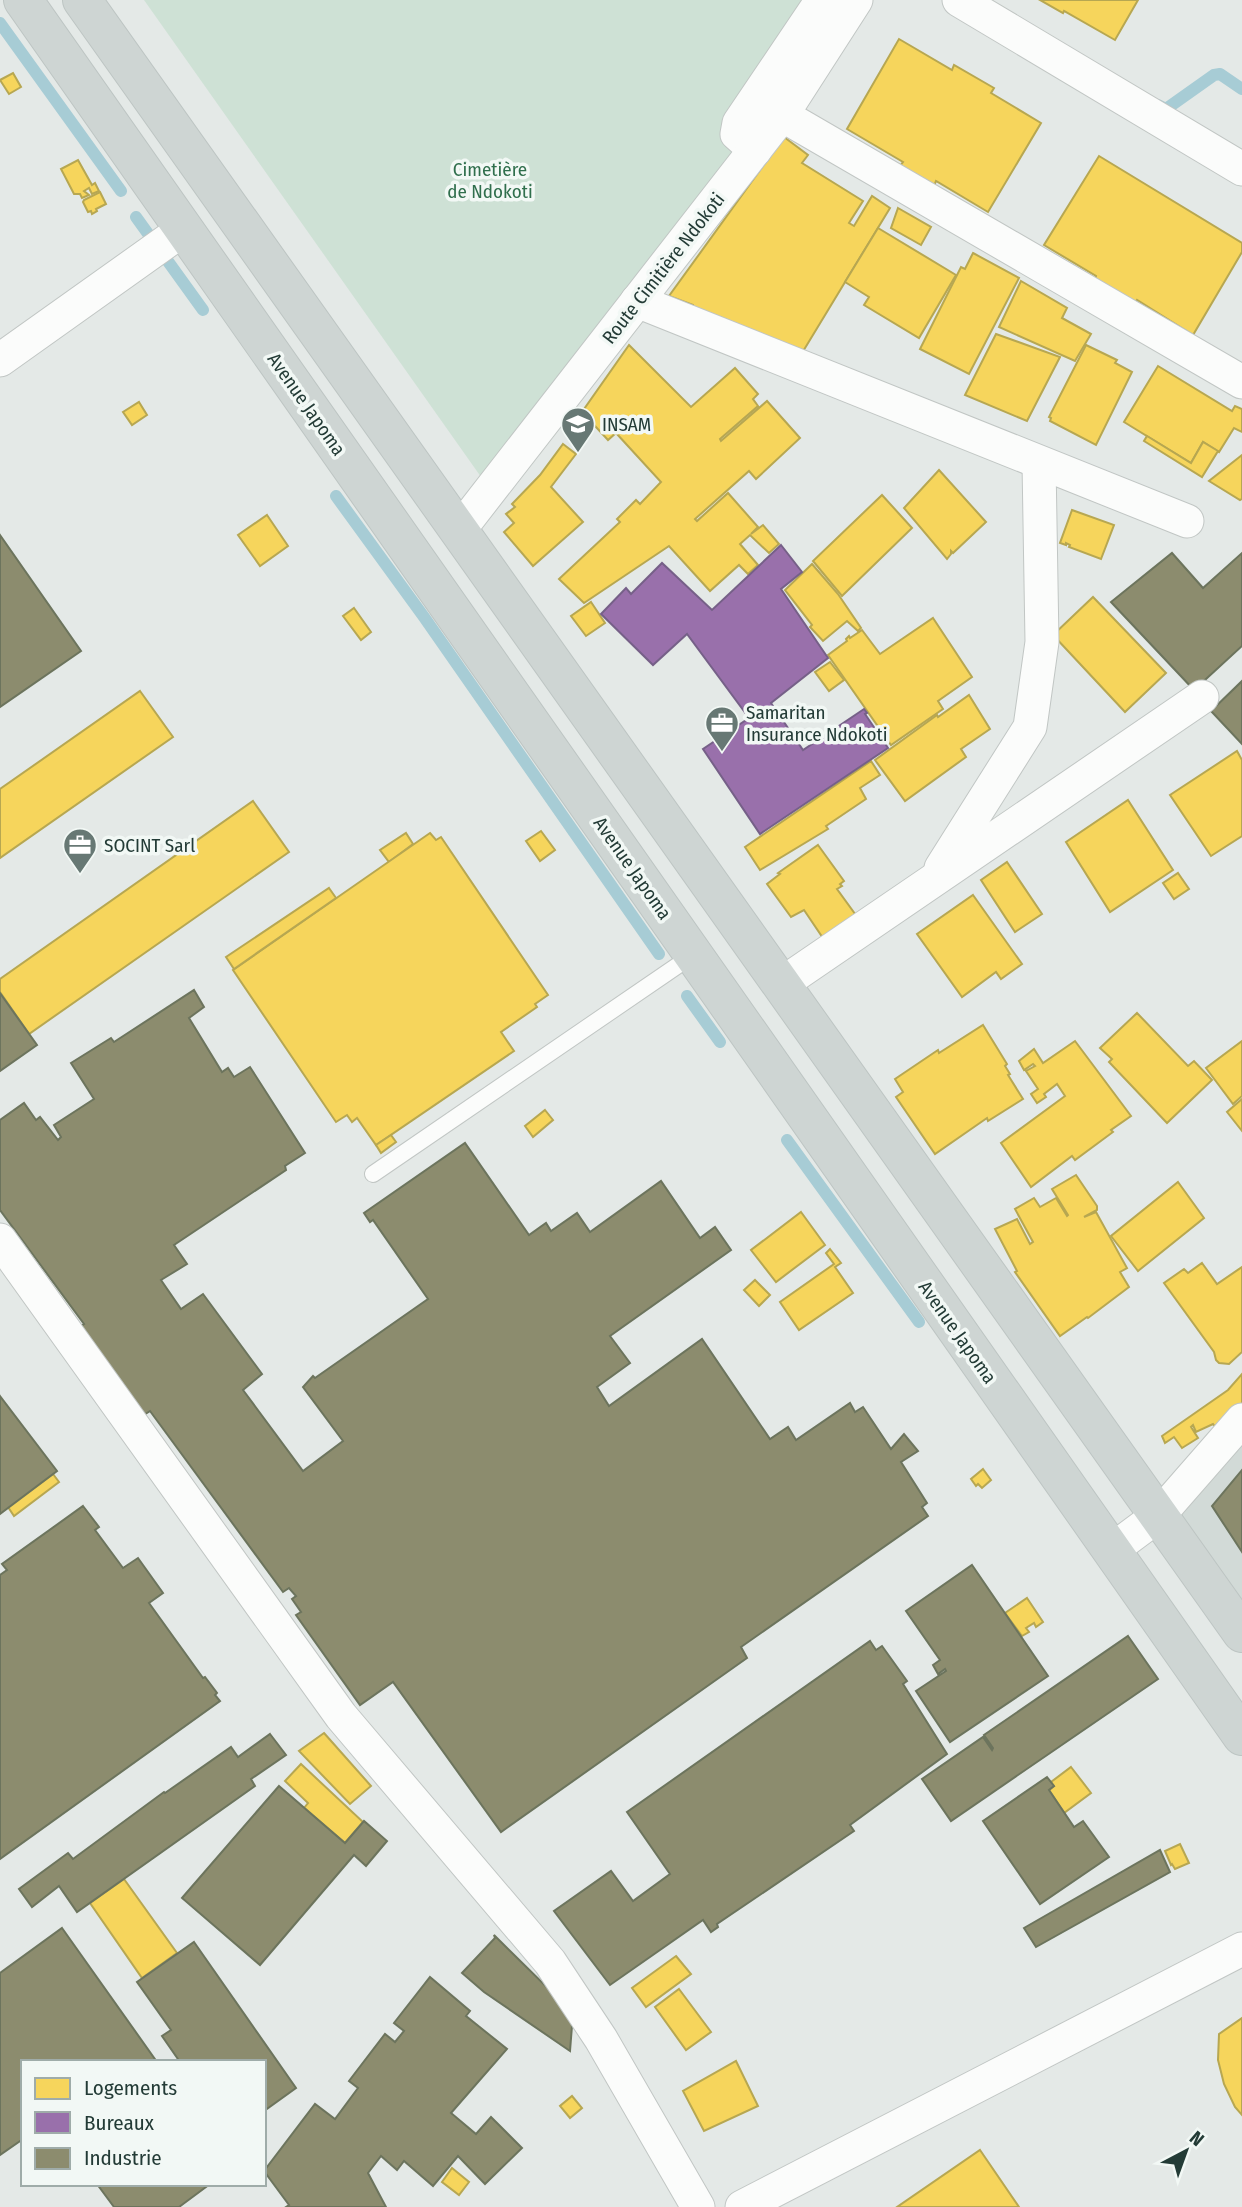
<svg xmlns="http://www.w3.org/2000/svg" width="1242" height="2207" viewBox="0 0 1242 2207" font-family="'Fira Sans Condensed',sans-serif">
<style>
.built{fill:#d2dad7}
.green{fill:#cee1d5}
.homes{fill:#f6d55c;stroke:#b7a751;stroke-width:2}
.offices{fill:#9970ab;stroke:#766088;stroke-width:2}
.industry{fill:#8c8c6e;stroke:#6c745d;stroke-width:2}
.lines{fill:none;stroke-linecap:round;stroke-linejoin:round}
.stream{stroke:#a7ccd5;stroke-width:12}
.service-casing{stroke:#c1c6c4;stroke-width:18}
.minor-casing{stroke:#c1c6c4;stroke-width:35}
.primary-casing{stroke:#bdc5c3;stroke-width:40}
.service{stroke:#fbfcfb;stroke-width:16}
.minor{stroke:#fbfcfb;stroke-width:33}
.primary{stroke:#ced5d3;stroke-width:38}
.labels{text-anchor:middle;stroke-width:7;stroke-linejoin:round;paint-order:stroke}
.park-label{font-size:19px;fill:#306f4d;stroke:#f2f8f5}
.street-label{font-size:19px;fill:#233b36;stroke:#f2f8f5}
.poi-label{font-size:19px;fill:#233b36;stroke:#f2f8f5;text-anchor:start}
</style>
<rect width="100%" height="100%" fill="#e4e9e7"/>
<path class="built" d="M1242 1420V1599L1170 1502Z"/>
<path class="green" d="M144 0H819L752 136 486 484Z"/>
<g class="homes">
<path d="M1040 0H1138L1115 40 1064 11 1063 13Z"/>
<path d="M899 39 952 70 954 65 994 88 991 93 1041 123 988 212 936 181 934 186 900 166 903 162 847 129Z"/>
<path d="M13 73 21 87 9 94 0 80Z"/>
<path d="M784 137 808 155 802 163 863 201 849 223 854 226 872 196 890 208 802 353 693 308V305L669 296Z"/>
<path d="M1099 156 1242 243V252L1193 335 1137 300 1134 305 1095 280 1096 276 1044 245Z"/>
<path d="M78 160 92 185 95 183 99 191 92 194 89 188 84 191 89 195 82 198 80 194H74L61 169Z"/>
<path d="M100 192 106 204 96 209 97 211 92 214 91 211 88 212 83 202 84 200Z"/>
<path d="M898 208 931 227 921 245 891 228Z"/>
<path d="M878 228 956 275 919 338 864 305 869 297 845 282Z"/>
<path d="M973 253 1019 278 969 374 920 349 961 267 965 269Z"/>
<path d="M1021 281 1067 308 1062 318 1091 334 1075 361 999 327Z"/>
<path d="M996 334 1060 357 1027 421 965 395Z"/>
<path d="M629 345 691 407 735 368 758 394 753 399 758 406 720 439 721 441 767 401 800 438 756 479 749 471 695 519 697 521 728 493 758 527 751 534 763 525 779 544 769 553 750 535 740 544 758 565 748 574 739 565 710 591 669 546 584 603 559 579 620 522 617 519 636 500 640 504 661 482 616 433 608 440 582 412Z"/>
<path d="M1086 345 1117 360 1115 363 1132 372 1096 445 1050 421 1051 418 1049 417Z"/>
<path d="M1158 366 1232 411 1235 406 1242 409V432L1234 428 1219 452 1203 442 1191 463 1124 422Z"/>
<path d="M139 402 147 415 132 425 123 412Z"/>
<path d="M1147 436 1191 463 1203 442 1218 451 1202 477 1144 441Z"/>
<path d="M563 444 576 454 551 487 583 522 533 566 504 532 514 523 506 514 515 507 512 504 540 475Z"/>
<path d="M1242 455V499L1240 500 1209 481Z"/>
<path d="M939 470 986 522 953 553 951 551V554L947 559 904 508Z"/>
<path d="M882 495 912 528 842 596 813 561Z"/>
<path d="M1072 510 1114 525 1101 559 1069 547 1070 545 1066 543V545L1060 543Z"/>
<path d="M267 515 288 546 260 566 238 535Z"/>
<path d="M812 564 838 594 861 628 858 631 847 621 823 641 810 627 812 625 785 590Z"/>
<path d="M1093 597 1166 673 1125 712 1053 635Z"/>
<path d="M591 602 605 623 586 636 571 616Z"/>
<path d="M354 608 371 632 361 640 343 616Z"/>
<path d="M933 618 972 677 938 701 943 709 891 745 828 655 847 641 846 639 849 636 850 638 862 630 880 654Z"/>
<path d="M830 662 844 680 829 691 815 672Z"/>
<path d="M140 691 173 737 0 858V789Z"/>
<path d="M969 695 990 729 961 749 966 757 905 801 875 760 937 715 938 717Z"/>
<path d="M1237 751 1242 760V836L1211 856 1170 795Z"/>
<path d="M871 761 880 775 860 788 866 799 826 826 828 829 760 870 745 847Z"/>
<path d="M1128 800 1173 870 1110 912 1066 842Z"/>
<path d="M253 801 289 852 29 1034 0 992V979Z"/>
<path d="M541 831 555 850 540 861 526 841Z"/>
<path d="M406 833 413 844 389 862 380 850Z"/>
<path d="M430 833 436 840 441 837 548 995 535 1004 537 1007 501 1032 514 1051 376 1145 357 1118 352 1122 347 1115 336 1122 233 970Z"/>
<path d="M818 845 844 881 840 884 842 886 837 889 858 918 825 941 804 910 791 917 767 884 780 874 778 873Z"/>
<path d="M1007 862 1042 914 1015 932 981 880Z"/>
<path d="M1178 873 1189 889 1174 899 1163 883Z"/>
<path d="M329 888 336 898 234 969 226 957Z"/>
<path d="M973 895 1022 964 1001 979 996 972 962 997 917 934Z"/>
<path d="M1137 1013 1188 1066 1194 1061 1212 1080 1167 1123 1109 1062 1112 1059 1100 1048Z"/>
<path d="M983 1025 1007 1064 1005 1066 1010 1074 1008 1075 1023 1099 988 1121 987 1118 935 1154 896 1097 903 1092 895 1079 938 1050 939 1053Z"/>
<path d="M1075 1041 1131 1116 1111 1130 1113 1132 1075 1160 1072 1156 1031 1187 1001 1143 1065 1096 1057 1084 1044 1094 1046 1097 1037 1103 1031 1094 1038 1089 1026 1071 1035 1066 1033 1064 1024 1070 1019 1061 1034 1049 1043 1063Z"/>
<path d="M1242 1041V1096L1233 1104 1206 1068Z"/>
<path d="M1242 1099V1131L1227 1112Z"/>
<path d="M545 1110 553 1120 533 1137 525 1126Z"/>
<path d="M391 1135 396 1142 381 1153 376 1145Z"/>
<path d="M1076 1175 1097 1206V1210L1084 1217 1096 1212 1127 1268 1120 1272 1129 1287 1088 1318 1087 1317 1060 1336 1015 1272 1017 1271 995 1229 1017 1219 1030 1244 1033 1242 1015 1209 1034 1198 1040 1207 1056 1198 1067 1216 1068 1215 1052 1189Z"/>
<path d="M1178 1182 1204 1218 1138 1271 1111 1236Z"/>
<path d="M801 1212 825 1245 776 1282 751 1250Z"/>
<path d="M830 1249 841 1263 835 1267 853 1293 799 1330 780 1302 834 1264 826 1253Z"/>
<path d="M1202 1263 1217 1284 1242 1267V1352L1229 1364 1219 1363 1216 1360 1214 1352 1164 1283 1184 1269 1188 1273Z"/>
<path d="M755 1280 770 1295 759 1306 744 1290Z"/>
<path d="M1242 1374V1405L1217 1429 1213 1424 1196 1432 1193 1425 1191 1427 1198 1438 1182 1448 1174 1437 1165 1443 1162 1436 1228 1390Z"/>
<path d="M983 1469 991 1480 982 1488 978 1484 976 1486 971 1479Z"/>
<path d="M53 1474 59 1482 14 1516 8 1507Z"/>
<path d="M1027 1598 1043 1622 1036 1627 1034 1623 1026 1628 1029 1632 1022 1636 1005 1613Z"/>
<path d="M324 1733 371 1786 350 1804 299 1751Z"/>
<path d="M301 1764 363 1822 345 1843 304 1808 308 1803 285 1781Z"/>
<path d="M1071 1767 1091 1793 1064 1813 1049 1790 1054 1786 1051 1782Z"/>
<path d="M1180 1844 1189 1863 1175 1869 1172 1864 1171 1865 1165 1851Z"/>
<path d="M124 1879 177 1953 142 1978 90 1903Z"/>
<path d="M676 1956 691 1974 646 2007 632 1988Z"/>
<path d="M679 1989 711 2032 686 2050 655 2007Z"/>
<path d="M1242 2018V2115L1235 2107 1224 2084 1218 2060 1219 2034Z"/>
<path d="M736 2061 758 2106 704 2131 683 2091Z"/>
<path d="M572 2096 582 2108 570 2118 560 2106Z"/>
<path d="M980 2150 1019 2207H897Z"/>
<path d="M452 2168 469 2182 459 2195 442 2182Z"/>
</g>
<path class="offices" d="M781 545 802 572 781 589 828 658 771 703 803 750 864 709 867 713 865 714 888 748 760 834 703 749 749 718 687 634 653 665 601 614 626 588 631 594 662 563 712 610Z"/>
<g class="industry">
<path d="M0 535 81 651 0 707Z"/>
<path d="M1172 553 1203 588 1242 553V646L1194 690 1111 602Z"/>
<path d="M1242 681V744L1211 711Z"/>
<path d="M194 990 204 1007 189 1018 222 1072 228 1068 234 1077 250 1067 305 1153 285 1166 286 1170 174 1245 187 1264 161 1280 181 1309 203 1294 262 1374 243 1390 303 1471 343 1441 303 1387 313 1376 315 1378 428 1299 373 1220 370 1222 364 1213 465 1143 529 1235 546 1223 551 1231 577 1213 590 1232 661 1181 700 1238 715 1227 731 1250 610 1336 630 1363 597 1387 609 1406 702 1339 770 1439 788 1427 796 1440 850 1403 855 1412 863 1407 891 1449 904 1434 918 1451 901 1462 927 1503 922 1507 928 1516 741 1647 747 1658 501 1832 393 1682 360 1705 296 1615 301 1612 292 1599 296 1596 289 1588 283 1592 150 1411 144 1415 78 1328 84 1324 0 1210V1120L24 1103 36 1120 40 1117 58 1140 61 1137 54 1125 94 1099 71 1063 111 1038 114 1042Z"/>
<path d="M0 993 37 1045 0 1071Z"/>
<path d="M0 1396 57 1471 0 1514Z"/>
<path d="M1242 1470V1552L1212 1506Z"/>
<path d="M83 1506 99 1527 95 1530 123 1568 138 1558 163 1593 149 1603 203 1678 205 1677 217 1693 215 1695 220 1701 0 1859V1575L7 1570 2 1564Z"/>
<path d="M972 1565 1048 1676 950 1742 916 1691 946 1671 945 1669 938 1674 933 1665 940 1660 906 1611Z"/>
<path d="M1128 1636 1158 1679 951 1821 922 1779 983 1737 992 1750 993 1748 984 1735Z"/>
<path d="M870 1641 876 1650 882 1646 907 1681 903 1684 947 1754 850 1825 854 1831 717 1924 718 1927 711 1932 703 1920 610 1985 554 1911 611 1871 633 1901 670 1874 627 1812Z"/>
<path d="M270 1734 286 1755 251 1779 255 1786 77 1912 59 1886 32 1907 19 1889 68 1853 73 1859 164 1792 165 1793 231 1747 238 1757Z"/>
<path d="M1047 1777 1054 1786 1049 1790 1074 1827 1083 1821 1109 1857 1040 1904 983 1821Z"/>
<path d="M279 1786 345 1843 364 1821 387 1841 366 1866 354 1855 260 1965 182 1898Z"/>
<path d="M1160 1850 1170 1872 1036 1947 1024 1928Z"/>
<path d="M62 1928 157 2062H23V2139L0 2155V1973Z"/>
<path d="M494 1935 573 2013 570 2051 484 1992 462 1973 495 1938Z"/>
<path d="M194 1942 296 2088 264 2111V2062H180L162 2036 171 2030 137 1982Z"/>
<path d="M430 1977 470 2011 466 2016 507 2049 451 2113 476 2134 491 2117 522 2148 485 2184 458 2156 433 2186 404 2161 397 2170 381 2156 368 2173 386 2207H286L289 2205 264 2171 315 2104 335 2119 358 2088 349 2081 385 2034 395 2042 404 2031 394 2023Z"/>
<path d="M97 2184H210L179 2207H114Z"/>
</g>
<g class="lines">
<g class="stream">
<path d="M0 23 121 191"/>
<path d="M1158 105 1166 109 1214 75 1220 74 1242 89"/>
<path d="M136 217 203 310"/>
<path d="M336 496 424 617 659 954"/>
<path d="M687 996 720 1042"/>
<path d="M787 1140 919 1322"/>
</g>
<g class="service-casing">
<path id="service" d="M373 1174 693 955"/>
</g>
<g class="minor-casing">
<g id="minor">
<path d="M959 0 1242 169"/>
<path d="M782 115 1242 382"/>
<path d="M755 150 737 134 739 123 822 0"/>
<path d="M637 301 1187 521"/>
<path d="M0 360 184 229"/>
<path d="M460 529 782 115 856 0"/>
<path d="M941 868 1030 727 1042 642 1039 463"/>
<path d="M783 983 1202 697"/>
<path d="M0 1240 341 1716 550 1962 601 2039 698 2207"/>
<path d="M1112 1550 1159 1515 1242 1420"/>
<path d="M742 2207 1242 1949"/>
</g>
</g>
<g class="primary-casing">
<g id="primary">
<path d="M23 0 1242 1736"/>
<path d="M82 0 1242 1633"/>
</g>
</g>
<use href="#service" class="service"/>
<use href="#minor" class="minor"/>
<use href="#primary" class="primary"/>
</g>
<defs>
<g id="school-pin" transform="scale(1.75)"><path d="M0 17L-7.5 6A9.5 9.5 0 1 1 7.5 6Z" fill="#677874" stroke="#f2f8f5"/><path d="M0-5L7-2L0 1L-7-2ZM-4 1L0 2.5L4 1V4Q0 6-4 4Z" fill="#fff"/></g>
<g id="office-pin" transform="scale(1.75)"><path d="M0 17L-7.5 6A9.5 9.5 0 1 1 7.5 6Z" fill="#677874" stroke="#f2f8f5"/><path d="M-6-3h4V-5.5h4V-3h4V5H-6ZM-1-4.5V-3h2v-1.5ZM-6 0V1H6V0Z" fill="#fff"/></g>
</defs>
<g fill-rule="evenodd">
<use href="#school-pin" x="578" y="424"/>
<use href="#office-pin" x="722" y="723"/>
<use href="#office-pin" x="80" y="845"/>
</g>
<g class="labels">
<g class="park-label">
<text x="490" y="176">Cimetière<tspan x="490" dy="22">de Ndokoti</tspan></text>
</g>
<g class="street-label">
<text transform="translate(663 268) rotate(-52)" y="7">Route Cimitière Ndokoti</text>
<text transform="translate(307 404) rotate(55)" y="7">Avenue Japoma</text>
<text transform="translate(633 868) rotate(55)" y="7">Avenue Japoma</text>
<text transform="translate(958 1332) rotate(55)" y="7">Avenue Japoma</text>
</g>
<g class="poi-label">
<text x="602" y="431">INSAM</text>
<text x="746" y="719">Samaritan<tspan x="746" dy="22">Insurance Ndokoti</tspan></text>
<text x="104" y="852">SOCINT Sarl</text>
</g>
</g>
<rect x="21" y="2060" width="245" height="126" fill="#f2f8f5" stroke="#9faca9" stroke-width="2"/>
<rect x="35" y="2078" width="35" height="21" fill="#f6d55c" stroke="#9faca9" stroke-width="2"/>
<text x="84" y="2095" font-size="21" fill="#233b36">Logements</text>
<rect x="35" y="2112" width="35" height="21" fill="#9970ab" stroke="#9faca9" stroke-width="2"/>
<text x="84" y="2130" font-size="21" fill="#233b36">Bureaux</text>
<rect x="35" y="2148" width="35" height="21" fill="#8c8c6e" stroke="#9faca9" stroke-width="2"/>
<text x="84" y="2165" font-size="21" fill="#233b36">Industrie</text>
<g transform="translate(1186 2151) rotate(41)" stroke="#f2f8f5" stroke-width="5" paint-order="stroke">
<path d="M0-5L12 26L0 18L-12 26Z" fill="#233b36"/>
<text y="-10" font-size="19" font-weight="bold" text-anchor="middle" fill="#233b36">N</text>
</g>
</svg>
